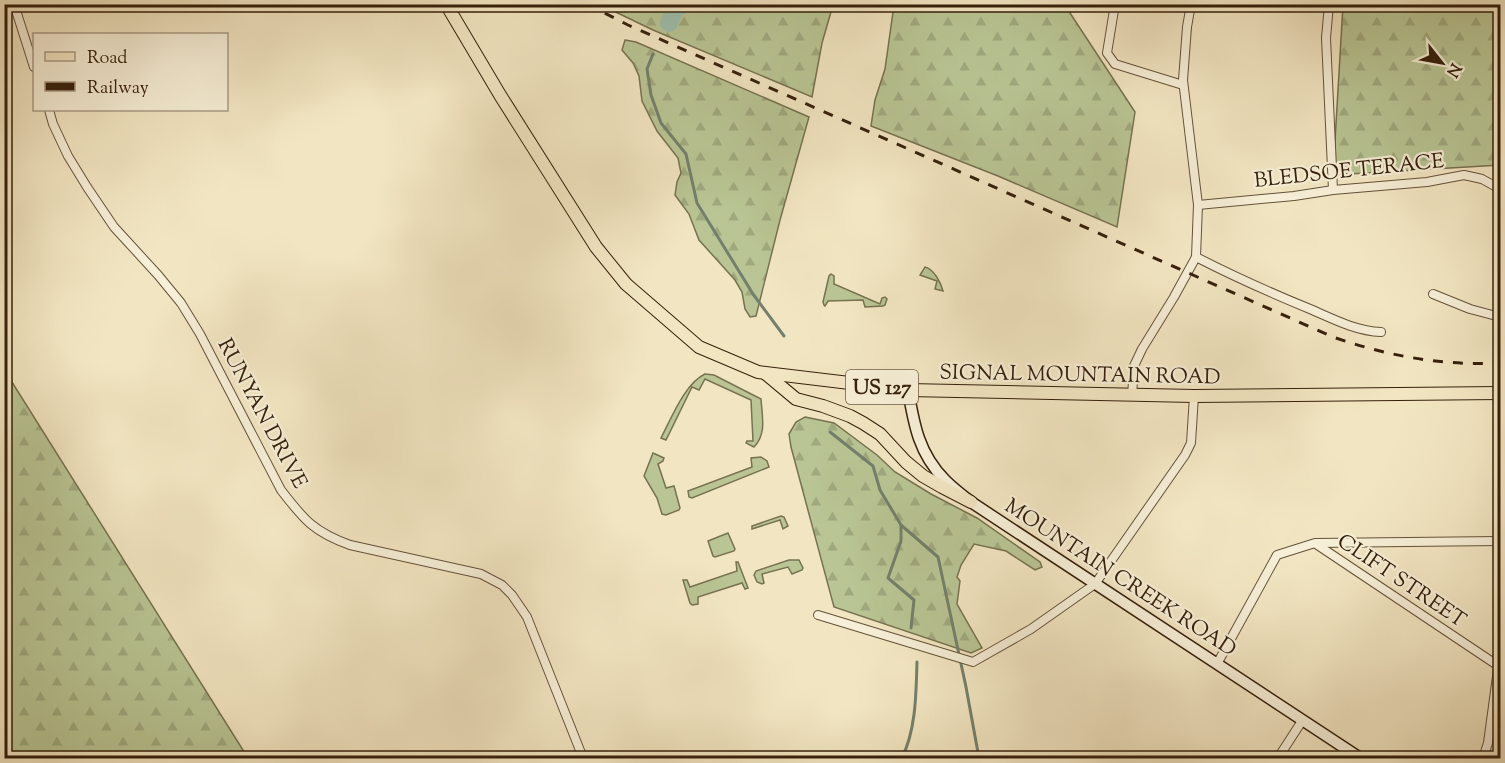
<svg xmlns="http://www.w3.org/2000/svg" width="1505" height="763" viewBox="0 0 1505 763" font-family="'Sorts Mill Goudy',serif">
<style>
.grass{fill:#b9c594;stroke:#777250;stroke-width:1.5}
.forest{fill:url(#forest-firs);stroke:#777250;stroke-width:1.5}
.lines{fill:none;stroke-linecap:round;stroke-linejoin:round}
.stream{stroke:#73806c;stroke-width:3}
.river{stroke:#9cc0ad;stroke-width:18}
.minor-casing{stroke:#645239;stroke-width:10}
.secondary-casing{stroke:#35200b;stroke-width:13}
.primary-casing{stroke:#35200b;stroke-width:14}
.minor{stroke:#f7efd7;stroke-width:8}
.secondary{stroke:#f7efd7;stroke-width:10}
.primary{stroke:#f2e6c2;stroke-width:12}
.rail{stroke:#35200b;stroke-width:3;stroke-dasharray:10 10;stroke-linecap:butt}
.labels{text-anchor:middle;stroke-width:4.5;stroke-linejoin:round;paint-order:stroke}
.shield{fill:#f7efd7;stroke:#6f5e48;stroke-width:1.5}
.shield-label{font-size:20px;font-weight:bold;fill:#35200b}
.street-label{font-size:21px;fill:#35200b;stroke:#f7efd7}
</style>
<defs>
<pattern id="forest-firs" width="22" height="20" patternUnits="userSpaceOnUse" patternTransform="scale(1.5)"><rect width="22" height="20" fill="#b9c594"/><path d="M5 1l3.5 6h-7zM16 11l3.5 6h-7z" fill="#a0a97e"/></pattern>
</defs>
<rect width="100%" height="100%" fill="#f2e6c2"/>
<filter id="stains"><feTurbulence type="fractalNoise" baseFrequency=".00333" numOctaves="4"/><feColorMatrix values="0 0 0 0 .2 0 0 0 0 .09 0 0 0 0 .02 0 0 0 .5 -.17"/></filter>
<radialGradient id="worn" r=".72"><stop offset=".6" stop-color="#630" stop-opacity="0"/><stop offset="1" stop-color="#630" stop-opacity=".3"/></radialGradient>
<g class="grass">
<path d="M925 267C934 269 941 283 943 291L935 289 937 281 920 275Z"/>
<path d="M831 274 834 276V284L880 304 882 298 885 297 887 299 885 305 883 306 865 307 863 300 828 301 825 306 824 305 823 302 829 276Z"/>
<path d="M705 374 714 375 761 399C762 416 767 434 754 447L746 443 747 441H753L751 400 705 379 699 390 692 387 666 440 661 438C671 419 685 383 705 374Z"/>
<path d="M653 453 664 458 663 461 658 464 666 488 674 486 680 508 679 510 666 515 662 514 657 498 644 476Z"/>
<path d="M761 457 767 461 769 467 692 498 689 497 688 491 752 467 751 458Z"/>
<path d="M781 516 784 517 788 526 783 529 780 520 752 529V526Z"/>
<path d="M728 533 735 549 734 551 715 557 713 556 708 541Z"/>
<path d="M789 560H799L803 568 802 570 792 574 788 567 762 574 764 583 762 584 757 582 754 575 756 571Z"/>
<path d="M736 562H738L748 588 745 589 742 583 698 597V604L692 605 690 603 683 580H687L690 587 737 571Z"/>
</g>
<g class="forest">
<path d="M644 5H833L822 43 812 97 653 30 601 5H634L640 8Z"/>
<path d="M894 5H1076L1070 13 1135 112 1117 227 998 176 871 126 875 100 885 69Z"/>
<path d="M1343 5H1500V165L1333 175Z"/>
<path d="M625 40 636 42 809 117 780 220 756 316 750 317 745 309 742 292 735 280 699 240 689 214 675 195 677 182 681 173 678 158 657 131 642 101 639 76 633 63 622 50Z"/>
<path d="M5 371 248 758H5Z"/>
<path d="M805 417 834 423 877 455 895 472 931 494 977 518 1040 562 1042 567 1035 570 1006 551 974 544 961 565 957 577 960 581 957 604 982 648 971 653 834 607 791 447 789 434 796 422Z"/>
</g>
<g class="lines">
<g class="stream">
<path d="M653 54 647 69 651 95 661 123 686 154 697 203 753 294 784 336"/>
<path d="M830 432 873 466 880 490 901 525 938 557 966 687 979 758"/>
<path d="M901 525V541L888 578 914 600 911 628"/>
<path d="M902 758C916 729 916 695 917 662"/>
</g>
<path class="river" d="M669 23 675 9 683 4"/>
<g class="minor-casing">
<g id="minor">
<path d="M14 4 34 67"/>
<path d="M1115 4 1107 53 1115 64 1183 85"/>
<path d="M1329 4 1326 38 1333 190"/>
<path d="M49 110 53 124 68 156 87 187 114 227 158 275 181 303 200 334 281 490C304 520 314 532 350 545L481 574 502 585 512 595 527 617 583 758"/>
<path d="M1198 205 1294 196 1333 190 1427 182 1464 175 1482 179 1500 189"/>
<path d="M1196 257C1233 276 1271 293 1310 309 1333 319 1356 331 1381 332"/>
<path d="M1433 294 1470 309 1500 317"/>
<path d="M1132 396 1134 366 1142 349 1174 297 1196 257 1198 205 1183 80 1187 27 1191 4"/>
<path d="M1316 544 1500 667"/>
<path d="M818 615 973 662 1031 629 1095 584 1185 455 1191 443 1194 396"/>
<path d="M1217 664 1277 555 1315 543 1500 541"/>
<path d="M1278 758 1302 721"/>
<path d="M1483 758 1488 743 1500 654"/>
</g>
</g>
<g class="secondary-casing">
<path id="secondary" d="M908 390C914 425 919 454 945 480 953 488 962 495 971 502L1360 758"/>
</g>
<g class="primary-casing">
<g id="primary">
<path d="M446 4 500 95 596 247 626 284 699 347 758 372 908 390 1194 396 1500 393"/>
<path d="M766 374 796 399 823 406 850 416 863 423 880 434 906 462 923 476 942 487 971 502"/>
</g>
</g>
<use href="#minor" class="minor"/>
<use href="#secondary" class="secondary"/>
<use href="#primary" class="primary"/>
<path class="rail" d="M587 4 628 25 1333 337C1388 356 1442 366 1500 363"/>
</g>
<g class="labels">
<rect class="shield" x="846" y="370" width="72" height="34" rx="4.5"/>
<g class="shield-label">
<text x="882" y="394">US 127</text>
</g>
<g class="street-label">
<text transform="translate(1349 170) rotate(-6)" y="7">BLEDSOE TERACE</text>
<text transform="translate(1080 374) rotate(1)" y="7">SIGNAL MOUNTAIN ROAD</text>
<text transform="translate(263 413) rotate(62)" y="7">RUNYAN DRIVE</text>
<text transform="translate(1121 577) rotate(33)" y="7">MOUNTAIN CREEK ROAD</text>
<text transform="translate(1402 580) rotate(34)" y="7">CLIFT STREET</text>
</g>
</g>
<rect width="1505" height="763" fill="none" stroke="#f2e6c2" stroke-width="24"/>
<rect x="6" y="6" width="1493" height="751" fill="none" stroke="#35200b" stroke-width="3"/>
<rect x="12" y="12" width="1481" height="739" fill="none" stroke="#35200b" stroke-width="1.5"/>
<rect x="33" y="33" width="195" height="78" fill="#f7efd7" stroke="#a99c85" stroke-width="1.5"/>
<rect x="45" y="52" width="30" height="9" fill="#f2e6c2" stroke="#a99c85" stroke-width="1.5"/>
<text x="87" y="63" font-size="18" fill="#35200b">Road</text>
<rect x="45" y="82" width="30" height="9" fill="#35200b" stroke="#a99c85" stroke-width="1.5"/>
<text x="87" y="93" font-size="18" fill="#35200b">Railway</text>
<g transform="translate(1442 63) rotate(121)" stroke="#f7efd7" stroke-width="4.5" paint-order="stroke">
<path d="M0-4.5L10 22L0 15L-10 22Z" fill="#35200b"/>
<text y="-9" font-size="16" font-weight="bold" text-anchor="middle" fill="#35200b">N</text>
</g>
<rect width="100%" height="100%" filter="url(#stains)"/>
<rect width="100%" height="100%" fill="url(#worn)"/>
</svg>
